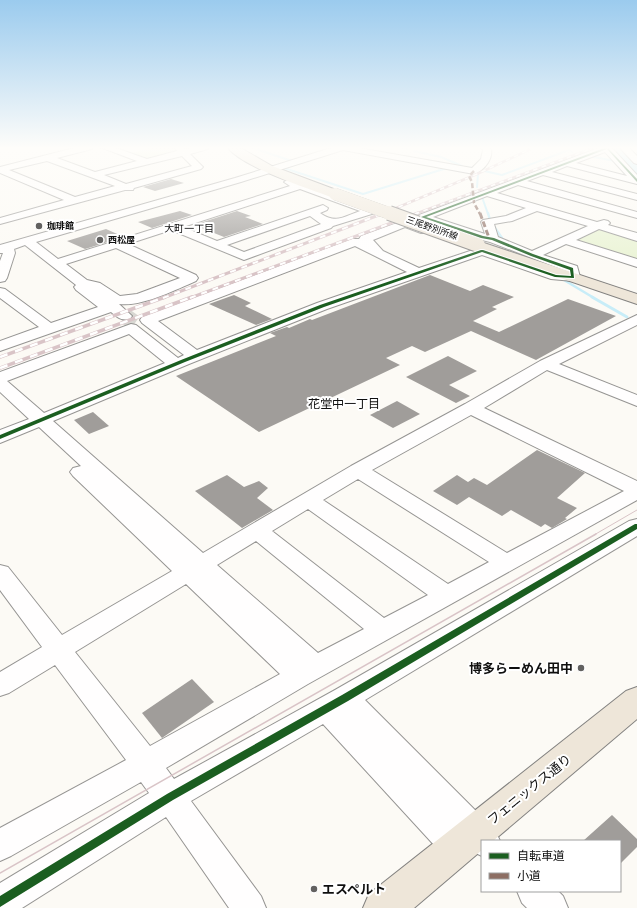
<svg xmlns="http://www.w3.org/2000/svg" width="637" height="908" viewBox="0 0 637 908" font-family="'Noto Serif','Noto Sans JP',serif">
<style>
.green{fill:#e9f3d3}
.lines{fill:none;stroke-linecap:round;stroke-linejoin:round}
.stream-far2{stroke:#c8edf8;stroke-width:2}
.stream-far1{stroke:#c8edf8;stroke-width:2.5}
.stream{stroke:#c8edf8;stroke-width:3}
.river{fill:#c8edf8;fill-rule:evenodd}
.building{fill:#a09d9a}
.minor-tunnel{stroke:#d8d7d2;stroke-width:16;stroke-dasharray:16 8;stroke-linecap:butt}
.minor-casing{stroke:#969593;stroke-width:2}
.major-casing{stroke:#838280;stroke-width:2}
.minor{fill:#fffefe;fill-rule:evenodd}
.major{fill:#eee6d9;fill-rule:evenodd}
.tram-far1{stroke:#d9c4c7;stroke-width:1}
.tram{stroke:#d9c4c7;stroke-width:1.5}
.rail-far2-casing{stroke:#d9c4c7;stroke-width:2.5}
.rail-far1-casing{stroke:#d9c4c7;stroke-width:3}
.rail-casing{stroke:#d9c4c7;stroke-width:3.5}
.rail-far2{stroke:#fff;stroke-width:1.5;stroke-dasharray:4.5;stroke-linecap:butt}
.rail-far1{stroke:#fff;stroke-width:2;stroke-dasharray:6;stroke-linecap:butt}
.rail{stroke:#fff;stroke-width:2.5;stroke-dasharray:8;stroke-linecap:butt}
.major-bridge-far1-casing{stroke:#838280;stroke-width:12;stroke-linecap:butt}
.major-bridge-casing{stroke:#838280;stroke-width:16;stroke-linecap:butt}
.major-bridge-far1{stroke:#eee6d9;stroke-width:12}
.major-bridge{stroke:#eee6d9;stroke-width:14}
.quiet-far1{stroke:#8d6e63;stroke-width:2.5;stroke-dasharray:5 2.5;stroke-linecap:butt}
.quiet{stroke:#8d6e63;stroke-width:3;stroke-dasharray:6 3;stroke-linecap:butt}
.cycleway-casing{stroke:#fff;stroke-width:2}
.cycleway{fill:#1b5e20;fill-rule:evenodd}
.poi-dot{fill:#626160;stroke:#fff;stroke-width:1.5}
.labels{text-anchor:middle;stroke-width:4;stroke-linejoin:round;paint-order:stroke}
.far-poi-label{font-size:9px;font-weight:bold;fill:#0f0f0f;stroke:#fff;text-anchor:start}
.far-street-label{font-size:9px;fill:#0f0f0f;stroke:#fff}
.far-neighbourhood-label{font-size:10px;fill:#0f0f0f;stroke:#fff}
.neighbourhood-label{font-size:12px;fill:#0f0f0f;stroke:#fff}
.near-poi-label{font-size:13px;font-weight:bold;fill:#0f0f0f;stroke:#fff;text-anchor:end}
.near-street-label{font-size:13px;fill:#0f0f0f;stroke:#fff}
</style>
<rect width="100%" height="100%" fill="#fcfaf5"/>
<g class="green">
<path d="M155 147H175L181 152 148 161 127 154Z"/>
<path d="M599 227 637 239V262L570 240Z"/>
</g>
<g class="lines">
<g class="stream-far2">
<path d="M250 147 292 161"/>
<path d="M400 147 407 149"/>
<path d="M414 151 441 157 462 166"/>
<path d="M589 156 615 161H628"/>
<path d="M462 167 474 168"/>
<path d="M284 168 363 194 447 168"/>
<path d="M480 170 502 175 569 150 572 152"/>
<path d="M477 187 478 174"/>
<path d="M482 197 488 214"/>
</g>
<g class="stream-far1">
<path d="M488 213 490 220"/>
<path d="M493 225 504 241"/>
<path d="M564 280 594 298"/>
</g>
<path class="stream" d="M592 297 627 317"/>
<path class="river" d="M611 147H619L637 165V174L633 173 611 151 610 149Z"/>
</g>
<g class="building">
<path d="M171 179 184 183 155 191 143 187Z"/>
<path d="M180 211 192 215 152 228 138 222Z"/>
<path d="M237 211 251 216 245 217 263 224 224 237 194 225Z"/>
<path d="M106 229 124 237 85 249 67 241Z"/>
<path d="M430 275 470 291 483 285 514 297 492 307 497 309 473 321 499 332 568 299 616 316 536 360 471 331 425 352 412 346 386 358 400 365 259 432 176 376 276 336 270 333 287 327 289 328 310 319 312 320Z"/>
<path d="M234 295 251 303 245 306 272 319 256 325 209 304Z"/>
<path d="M448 356 477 371 449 385 470 396 456 403 406 377Z"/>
<path d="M397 401 420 414 393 428 370 415Z"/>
<path d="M93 412 109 426 89 434 74 420Z"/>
<path d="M537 450 585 473 557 498 577 508 565 518 567 519 552 528 545 524 541 527 511 510 502 516 469 497 457 505 433 491 457 475 468 482 474 478 487 485Z"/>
<path d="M227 475 244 487 259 481 268 488 257 498 273 510 242 528 195 491Z"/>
<path d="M192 679 214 702 162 738 142 713Z"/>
<path d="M612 815 637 839V847L620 864V841H583Z"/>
</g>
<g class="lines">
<path class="minor-tunnel" d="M125 316 135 323"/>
<g class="minor-casing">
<g id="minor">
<path d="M78 147H93L92 149 57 158 95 172 137 161 100 147H113L147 159 177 151 174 147H183L185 149 194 147H209L208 149 190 154 203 167 201 169 134 188 133 190H125L0 224V218L64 200 0 173V167ZM182 156 192 166 126 184 104 175ZM47 161 115 186 75 197 9 170Z"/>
<path d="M334 147H353L472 168 481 159 483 150 480 147H490C495 157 484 171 474 174L343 150 241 182 36 242 58 259 290 186 284 182 289 179 375 209 376 211 375 213 333 226 331 228 244 260 171 230 128 244 196 275 198 278 196 281C175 290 142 307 119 304L132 316 130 319C121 321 117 317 111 312L0 351V341L39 327 0 298V288L5 289 51 323 98 307 76 290 74 287 76 285 25 245 14 249 15 253 7 278 5 281 0 282V261L3 253H0V245L235 178ZM300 189 360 211C343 217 336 224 320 213L327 210 328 208 323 205 217 241 183 227ZM310 216 321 224 244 252 227 245ZM116 248 180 278 137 294 120 296 100 283 87 280 66 264Z"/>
<path d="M601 147H611L637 175V184L567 166 552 172 637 194V200L543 175 527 181 637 212V218L518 185 497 193 597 222 604 220 608 221 610 223 608 225 637 233V241L599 229 576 240 637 259V267L566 244 543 255 577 266 580 277 578 280 573 281 551 279 482 255 327 309 189 364 53 421 203 553 351 466 465 404 540 361 637 315V325L559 364 637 395V406L547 370 484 408 637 481V500L308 684 166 768 174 779 335 690 629 521 637 519V536L365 700 495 830 500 841H482V856L471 851 468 858 457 863 446 858 323 724 191 801 261 896 266 908H229L166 817 22 908H0V883L149 793 141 782 11 856 0 861V828L126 760 55 665 9 693 0 696V672L42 647 0 590V565L8 567 62 635 172 571 73 476 70 472 73 468 81 466 39 427 0 443V430L29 419 0 392V372L131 324 136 325 178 358 184 355 142 323 140 320 142 317 352 239H359L361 236 405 220 429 229 431 231 429 233H421L405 227 373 240 383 251 419 268 482 247 557 272 566 273V271L490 242 478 239 419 219 417 217 419 215ZM605 152 627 176 576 163ZM487 196 526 208 506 216 483 220 481 222 485 234 433 217ZM537 211 588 226 532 251 498 237 494 224 512 221ZM355 246 407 272 317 303 197 350 158 321ZM129 334 165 363 44 413 7 381ZM471 415 624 491 507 553 372 470ZM358 479 489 562 448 584 323 500ZM308 509 428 595 384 618 272 531ZM256 541 364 629 318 653 217 565ZM186 584 280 674 150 746 75 652Z"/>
<path d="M619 147H628L637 156V164L634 163Z"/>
<path d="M517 891H558L563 896 568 908H527L522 903Z"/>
</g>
</g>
<g class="major-casing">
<g id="major">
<path d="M227 147H239L272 166 339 191 341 194 339 197H331C305 187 244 168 227 147Z"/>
<path d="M478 241 637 294V304L473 248 471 245 473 242Z"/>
<path d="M637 687V719L493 841H482V850L414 908H363L369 894 626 691Z"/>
</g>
</g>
<use href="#minor" class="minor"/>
<use href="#major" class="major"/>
<path class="tram-far1" d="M594 535 637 510"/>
<path class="tram" d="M0 873 596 534"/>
<g class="rail-far2-casing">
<g id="rail-far2">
<path d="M382 214 477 174 535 147"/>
<path d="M415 214 596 147"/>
</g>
</g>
<g class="rail-far1-casing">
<g id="rail-far1">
<path d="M163 298 384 213"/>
<path d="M190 298 418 213"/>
</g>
</g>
<g class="rail-casing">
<g id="rail">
<path d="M0 357 165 297"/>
<path d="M0 368 192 297"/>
</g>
</g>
<use href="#rail-far2" class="rail-far2"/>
<use href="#rail-far1" class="rail-far1"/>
<use href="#rail" class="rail"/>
<g class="major-bridge-far1-casing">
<path id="major-bridge-far1" d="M335 194 391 214"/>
</g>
<g class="major-bridge-casing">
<path id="major-bridge" d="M389 213 478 245"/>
</g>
<use href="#major-bridge-far1" class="major-bridge-far1"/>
<use href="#major-bridge" class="major-bridge"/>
<path class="quiet-far1" d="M474 171 469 176 472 182 474 203 480 214"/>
<path class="quiet" d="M480 213 489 238"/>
<g class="cycleway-casing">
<g id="cycleway">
<path d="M607 147 637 179V182L607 149 426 217 483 236 494 238 533 254 573 268 574 278 555 277 482 252 324 307 185 362 0 439V435L181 360 320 305 481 250H483L556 275 571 276 570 270 531 256 492 240 481 238 421 217Z"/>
<path d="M635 524H637V529L348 701 173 800 0 907V896L167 794 342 695Z"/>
</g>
</g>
<use href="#cycleway" class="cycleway"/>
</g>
<linearGradient id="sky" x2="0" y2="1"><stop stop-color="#9bcbee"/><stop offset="0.54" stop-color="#fefdfa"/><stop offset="1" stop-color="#fefdfa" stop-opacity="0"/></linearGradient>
<rect width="637" height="274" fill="url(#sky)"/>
<g class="poi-dot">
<circle cx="39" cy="226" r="4"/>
<circle cx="100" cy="240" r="4"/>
<circle cx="581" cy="668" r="4"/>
<circle cx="314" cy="889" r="4"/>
</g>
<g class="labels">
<g class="far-poi-label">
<text x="47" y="229">珈琲館</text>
<text x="108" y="243">西松屋</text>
</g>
<g class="far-street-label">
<text transform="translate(432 228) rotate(19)" y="3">三尾野別所線</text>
</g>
<g class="far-neighbourhood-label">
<text x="189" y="232">大町一丁目</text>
</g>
<g class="neighbourhood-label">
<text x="344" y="408">花堂中一丁目</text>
</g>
<g class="near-poi-label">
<text x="573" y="673">博多らーめん田中</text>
<text x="322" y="894" text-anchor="start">エスペルト</text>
</g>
<g class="near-street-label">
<text transform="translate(529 789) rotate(-39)" y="5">フェニックス通り</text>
</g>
</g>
<rect x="481" y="840" width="140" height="52" fill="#ffffff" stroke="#9f9f9f"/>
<rect x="489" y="853" width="20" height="6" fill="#1b5e20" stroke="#9f9f9f"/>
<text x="517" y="860" font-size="12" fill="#0f0f0f">自転車道</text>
<rect x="489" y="873" width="20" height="6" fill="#8d6e63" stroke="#9f9f9f"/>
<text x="517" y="880" font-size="12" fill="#0f0f0f">小道</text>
</svg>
